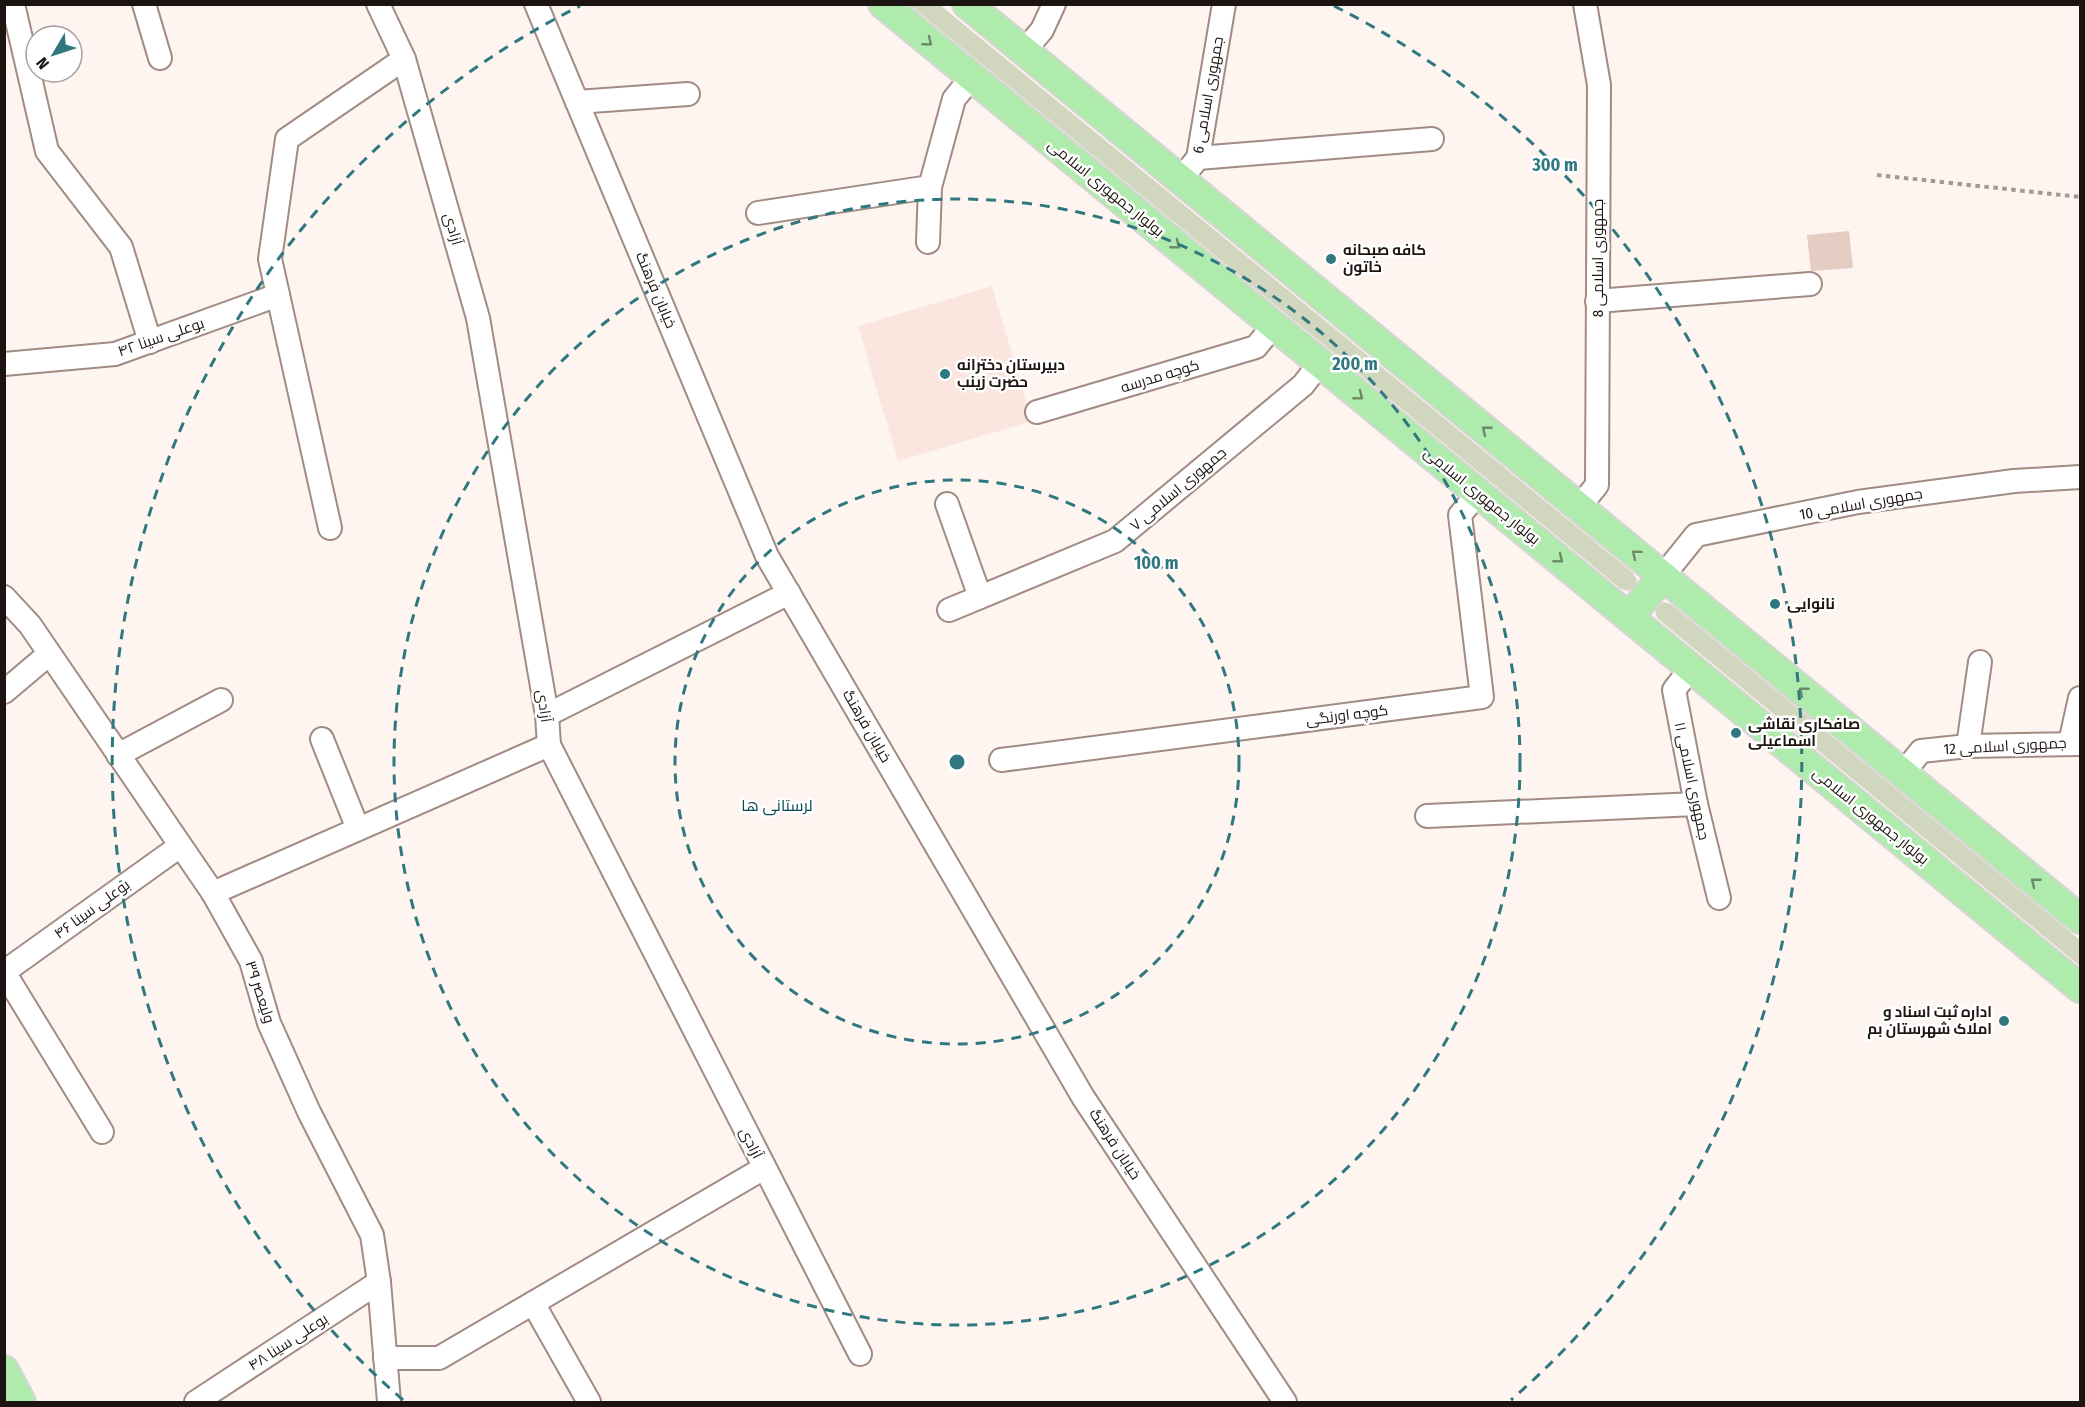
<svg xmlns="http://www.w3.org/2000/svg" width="2085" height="1407" viewBox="0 0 2085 1407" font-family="'Fira Sans Condensed',Cairo,sans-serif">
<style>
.built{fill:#fae6df}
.green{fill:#d1d6bf}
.building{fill:#e5cdc3}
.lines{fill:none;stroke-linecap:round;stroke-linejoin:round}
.minor-casing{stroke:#a28b83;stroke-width:26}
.major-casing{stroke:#d6d5d4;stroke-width:32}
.path{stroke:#a29995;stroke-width:4;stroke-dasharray:4.5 4.5;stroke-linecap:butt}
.minor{stroke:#fff;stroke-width:22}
.major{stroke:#b0ebae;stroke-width:28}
.oneway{stroke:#6d8a67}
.ring{fill:none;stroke:#2f787f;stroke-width:3;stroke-dasharray:10 8}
.poi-dot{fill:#2f787f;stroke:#fff;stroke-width:2}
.labels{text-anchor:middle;stroke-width:5;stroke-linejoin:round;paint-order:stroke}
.street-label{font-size:15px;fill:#1c1410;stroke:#fff}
.poi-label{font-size:15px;font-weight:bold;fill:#1c1410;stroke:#fff;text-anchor:start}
.neighbourhood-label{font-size:16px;fill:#0b4a50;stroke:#fff}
.centre{fill:#2f787f;stroke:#fff;stroke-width:3}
.ring-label{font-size:18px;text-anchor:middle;font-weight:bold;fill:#2f787f;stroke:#fff;stroke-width:5;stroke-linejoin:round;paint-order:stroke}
</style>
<rect width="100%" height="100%" fill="#fef4f0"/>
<path class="built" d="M992 286 1032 421 898 461 858 326Z"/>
<g class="green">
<path d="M910 5H940L1633 573 1637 580 1635 587 1628 591 1621 589Z"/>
<path d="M1663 602 1671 604 2080 940V966L1658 619 1656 616 1655 609Z"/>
</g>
<path class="building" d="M1849 231 1853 268 1811 271 1807 235Z"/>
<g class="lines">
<g class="minor-casing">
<g id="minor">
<path d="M13 4 47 151 121 247 150 342"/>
<path d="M144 4 160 58"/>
<path d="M378 4 404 59 478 318 547 715 549 745 860 1354"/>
<path d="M536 4 767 556 1083 1097 1285 1402"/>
<path d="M1024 51 1042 30 1054 4"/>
<path d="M577 102 688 94"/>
<path d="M1198 158 1432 139"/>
<path d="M1189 169 1198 158 1224 4"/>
<path d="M758 213 930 187"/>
<path d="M928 242 930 187 954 99 972 77"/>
<path d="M1597 301 1810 284"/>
<path d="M4 364 115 354 278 295"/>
<path d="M1037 412 1256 347 1274 325"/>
<path d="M947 504 980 597"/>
<path d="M1579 507 1597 485 1599 85 1585 4"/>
<path d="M330 528 270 259 287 139 404 59"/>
<path d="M1663 576 1696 535 1858 502 2014 481 2080 477"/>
<path d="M4 597 30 625 213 893 251 961 269 1023 309 1112 372 1235 379 1282 389 1402"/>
<path d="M949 610 1115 541 1303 385 1320 363"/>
<path d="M1691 668 1674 690 1696 804 1719 898"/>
<path d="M4 692 49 654"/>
<path d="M547 715 789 593"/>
<path d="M322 739 358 829"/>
<path d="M2070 743 2080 698"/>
<path d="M1968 746 1980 662"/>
<path d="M118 755 221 700"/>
<path d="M1001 760 1482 697 1460 515 1478 493"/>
<path d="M1903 773 1921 751 1968 746 2080 744"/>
<path d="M1427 816 1696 804"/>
<path d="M213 893 549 745"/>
<path d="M4 972 180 846"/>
<path d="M4 972 102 1132"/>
<path d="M533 1303 589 1402"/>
<path d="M385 1358H439L764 1168"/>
<path d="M196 1402 379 1282"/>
</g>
</g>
<g class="major-casing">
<g id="major">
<path d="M883 4 2080 988"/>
<path d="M967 4 2080 919"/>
<path d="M1629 617 1663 576"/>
<path d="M4 1370 21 1402"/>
</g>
</g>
<path class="path" d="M1877 175 2080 197"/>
<use href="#minor" class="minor"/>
<use href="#major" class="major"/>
</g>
<defs><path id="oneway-chevron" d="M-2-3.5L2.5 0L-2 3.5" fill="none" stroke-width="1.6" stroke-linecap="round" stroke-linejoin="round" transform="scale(1.5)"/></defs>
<g class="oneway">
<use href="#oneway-chevron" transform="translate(928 42) rotate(39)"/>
<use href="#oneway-chevron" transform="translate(1176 245) rotate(39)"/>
<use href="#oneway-chevron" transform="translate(1359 396) rotate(39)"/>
<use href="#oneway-chevron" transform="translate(1486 430) rotate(-141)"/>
<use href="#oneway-chevron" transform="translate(1636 554) rotate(-140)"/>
<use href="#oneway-chevron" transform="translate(1559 559) rotate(39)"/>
<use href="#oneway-chevron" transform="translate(1803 691) rotate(-141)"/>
<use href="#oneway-chevron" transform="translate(2035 882) rotate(-141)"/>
</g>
<g class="ring">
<circle cx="957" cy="762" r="282"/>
<circle cx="957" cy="762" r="563"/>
<path d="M403 1400A845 845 0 0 1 580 6M1334 6A845 845 0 0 1 1511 1400"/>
</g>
<g class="poi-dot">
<circle cx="1331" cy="259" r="6"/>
<circle cx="945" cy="374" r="6"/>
<circle cx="1775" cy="604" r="6"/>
<circle cx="1736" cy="733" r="6"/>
<circle cx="2004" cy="1021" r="6"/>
</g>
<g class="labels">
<g class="street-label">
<text transform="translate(1208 95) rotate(-80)" y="5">جمهوری اسلامی 6</text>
<text transform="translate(1106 188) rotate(39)" y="5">بولوار جمهوری اسلامی</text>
<text transform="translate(453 229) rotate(74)" y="5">آزادی</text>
<text transform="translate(1598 258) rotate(-90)" y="5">جمهوری اسلامی 8</text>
<text transform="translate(656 290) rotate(67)" y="5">خیابان فرهنگ</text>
<text transform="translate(161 337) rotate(-19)" y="5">بوعلی سینا ۴۲</text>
<text transform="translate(1160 376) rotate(-17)" y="5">کوچه مدرسه</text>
<text transform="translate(1178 489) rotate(-40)" y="5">جمهوری اسلامی ۷</text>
<text transform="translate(1482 496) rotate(39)" y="5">بولوار جمهوری اسلامی</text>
<text transform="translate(1861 504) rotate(-10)" y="5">جمهوری اسلامی 10</text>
<text transform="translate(544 706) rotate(82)" y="5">آزادی</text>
<text transform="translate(1347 715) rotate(-7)" y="5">کوچه اورنگی</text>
<text transform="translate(867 726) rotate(60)" y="5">خیابان فرهنگ</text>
<text transform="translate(2005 746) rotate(-3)" y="5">جمهوری اسلامی 12</text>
<text transform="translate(1692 781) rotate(78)" y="5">جمهوری اسلامی ۱۱</text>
<text transform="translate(1871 816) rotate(39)" y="5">بولوار جمهوری اسلامی</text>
<text transform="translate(92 909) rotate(-36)" y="5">بوعلی سینا ۴۶</text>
<text transform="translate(260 992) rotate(72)" y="5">ولیعصر ۳۹</text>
<text transform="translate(751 1143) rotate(63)" y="5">آزادی</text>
<text transform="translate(1115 1144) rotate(57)" y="5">خیابان فرهنگ</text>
<text transform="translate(288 1342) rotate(-33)" y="5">بوعلی سینا ۴۸</text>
</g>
<g class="poi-label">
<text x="1343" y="255">کافه صبحانه<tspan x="1343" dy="17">خاتون</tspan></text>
<text x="957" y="370">دبیرستان دخترانه<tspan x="957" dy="17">حضرت زینب</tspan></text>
<text x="1787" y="609">نانوایی</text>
<text x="1748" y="729">صافکاری نقاشی<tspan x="1748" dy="17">اسماعیلی</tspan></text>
<text x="1992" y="1017" text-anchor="end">اداره ثبت اسناد و<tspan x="1992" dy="17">املاک شهرستان بم</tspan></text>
</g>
<g class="neighbourhood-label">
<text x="777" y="811">لرستانی ها</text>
</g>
</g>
<circle cx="957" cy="762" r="9" class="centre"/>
<g class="ring-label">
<text x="1555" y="171">300 m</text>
<text x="1355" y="370">200 m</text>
<text x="1156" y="569">100 m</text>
</g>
<rect width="2085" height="1407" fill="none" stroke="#1c1410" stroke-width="12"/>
<g transform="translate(54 54) rotate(231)"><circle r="28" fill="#ffffff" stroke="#a4a19f" stroke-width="1.5"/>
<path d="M0-4.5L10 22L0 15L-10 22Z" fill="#2f787f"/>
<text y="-9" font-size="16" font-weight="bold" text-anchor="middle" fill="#1c1410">N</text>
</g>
</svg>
